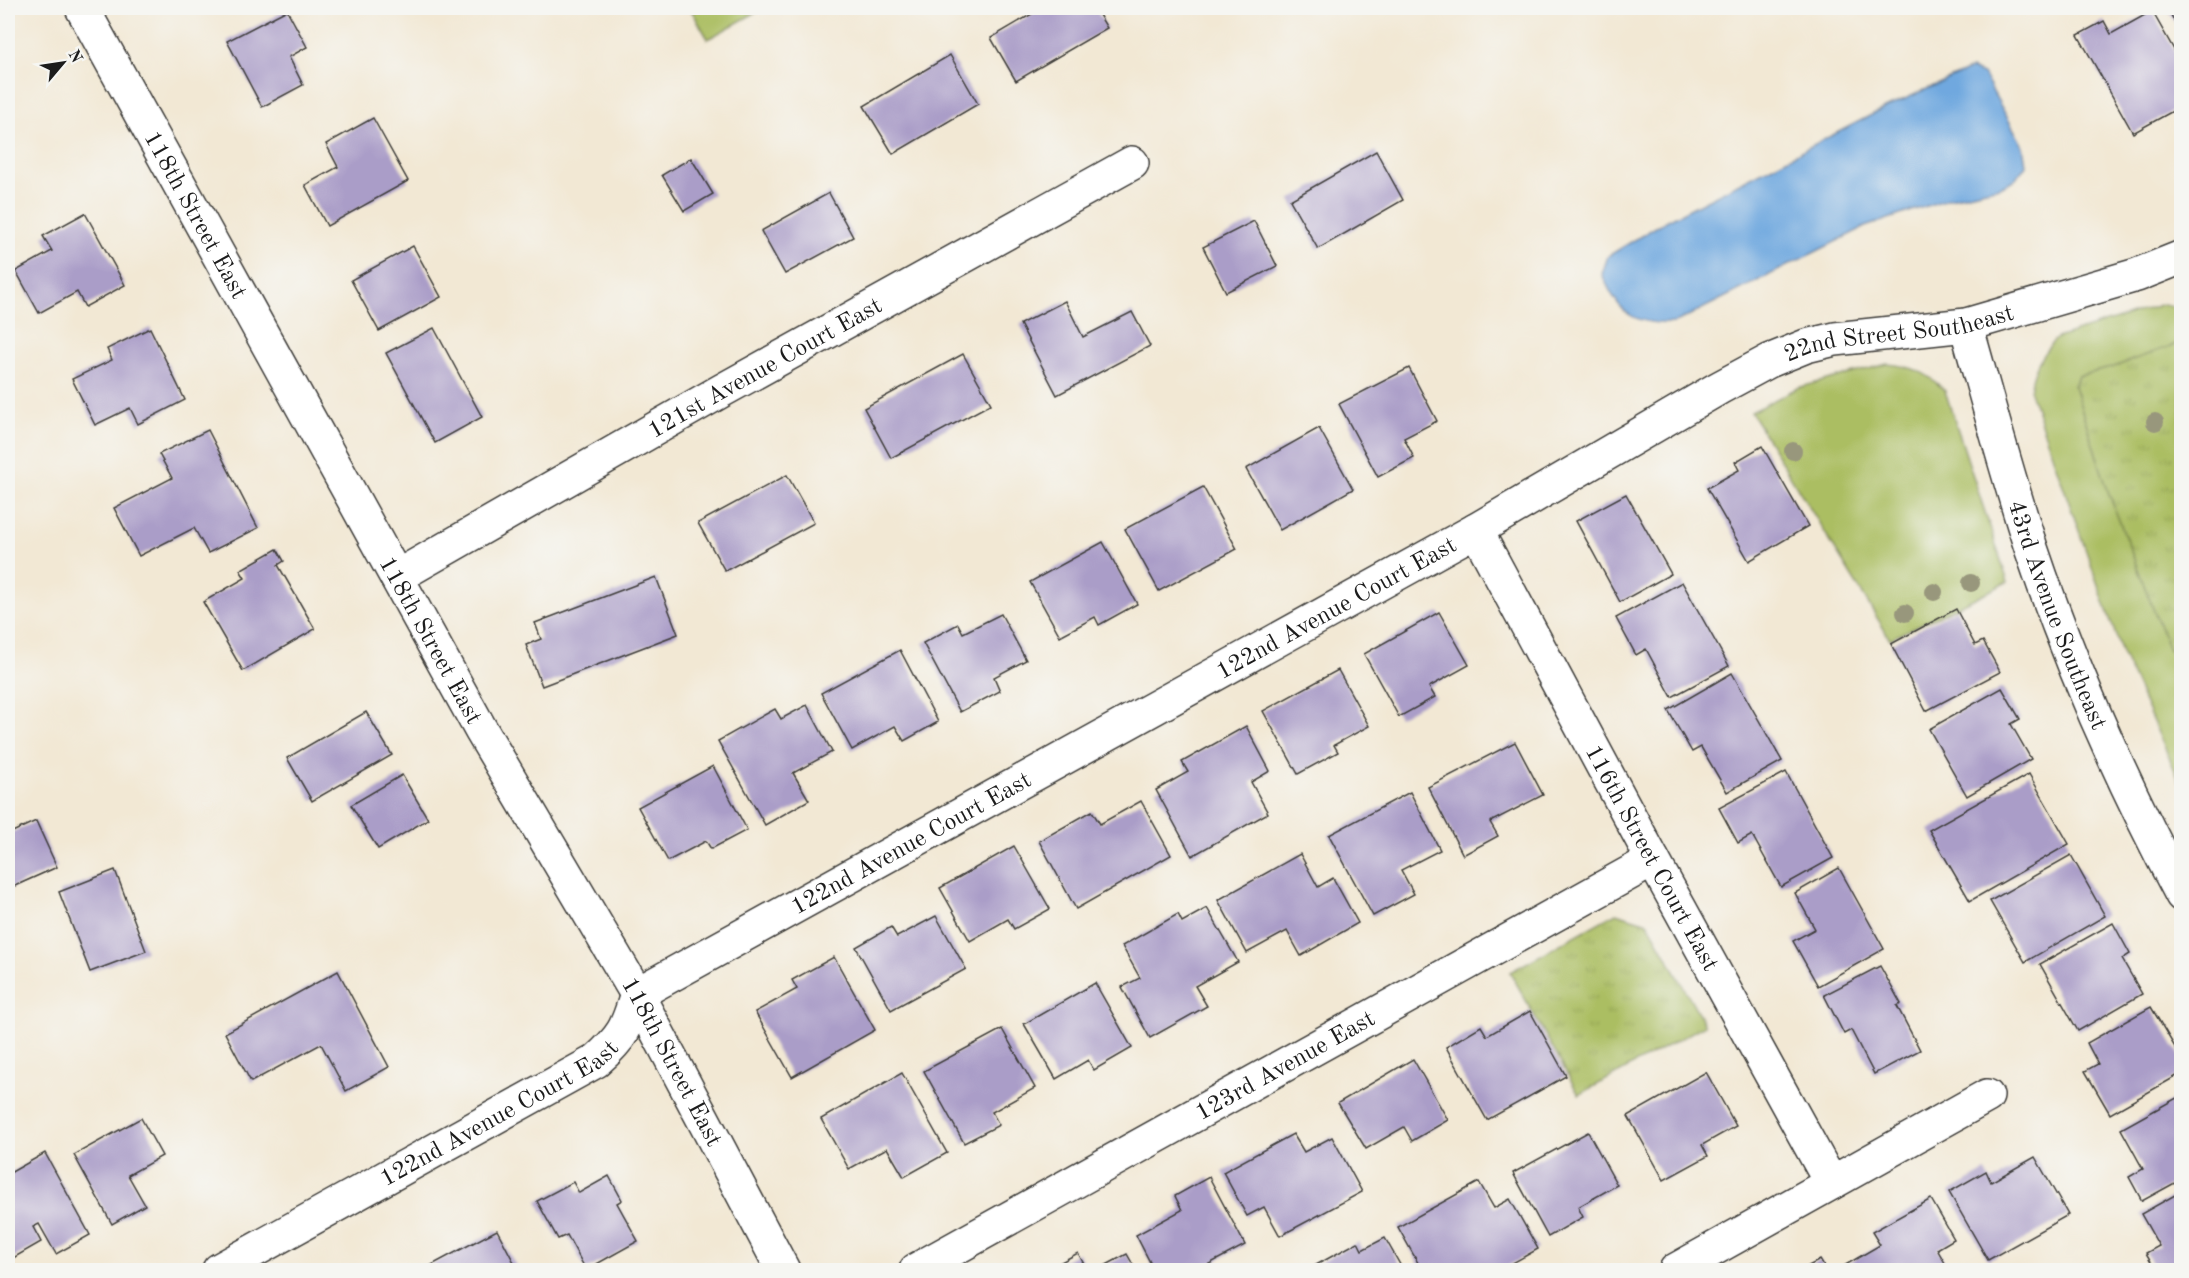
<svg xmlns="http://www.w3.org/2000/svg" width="2189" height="1278" viewBox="0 0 2189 1278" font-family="'Old Standard TT',serif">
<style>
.green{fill:#abbe62;stroke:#646d3f;stroke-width:1.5}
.park{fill:url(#park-tufts);stroke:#646d3f;stroke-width:1.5}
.water{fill:#6fa8df;stroke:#46627e;stroke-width:1.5}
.building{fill:#aa9dc8}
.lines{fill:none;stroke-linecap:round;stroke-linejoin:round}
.minor-casing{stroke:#3c3b38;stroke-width:36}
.minor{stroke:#fff;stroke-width:33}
.tree{fill:#98977c}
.labels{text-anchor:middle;stroke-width:5;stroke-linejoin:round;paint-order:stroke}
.street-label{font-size:24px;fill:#1c1c1c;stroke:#f6f6f2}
</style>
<defs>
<pattern id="park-tufts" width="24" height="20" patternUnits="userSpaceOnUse" patternTransform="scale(1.5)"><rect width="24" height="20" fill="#abbe62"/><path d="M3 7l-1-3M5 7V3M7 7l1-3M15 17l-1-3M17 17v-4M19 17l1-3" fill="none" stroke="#93a354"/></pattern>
</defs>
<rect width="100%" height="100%" fill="#f6f6f2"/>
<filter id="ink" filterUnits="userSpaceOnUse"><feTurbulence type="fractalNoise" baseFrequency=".0167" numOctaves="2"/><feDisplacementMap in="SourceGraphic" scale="12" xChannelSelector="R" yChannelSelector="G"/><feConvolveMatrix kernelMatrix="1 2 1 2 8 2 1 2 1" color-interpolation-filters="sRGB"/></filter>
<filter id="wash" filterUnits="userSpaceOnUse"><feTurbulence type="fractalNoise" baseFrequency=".008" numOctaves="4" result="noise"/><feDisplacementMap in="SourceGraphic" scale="24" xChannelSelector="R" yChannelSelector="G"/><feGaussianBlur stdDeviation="1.35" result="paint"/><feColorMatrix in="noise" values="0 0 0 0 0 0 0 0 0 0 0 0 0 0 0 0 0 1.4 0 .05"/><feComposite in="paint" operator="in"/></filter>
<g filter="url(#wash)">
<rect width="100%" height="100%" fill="#f2e8d4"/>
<g class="green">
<path d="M690 8H764L708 39Z"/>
<path d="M2163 304 2181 308V784L2122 653 2030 392C2032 371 2041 353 2057 338Z"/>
<path d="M1887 364C1912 366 1927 372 1945 391L2008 582 1890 639 1751 412 1797 388Z"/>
</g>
<g class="park">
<path d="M2181 342V658L2177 648 2169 650 2109 494 2074 386 2078 376 2111 368Z"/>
<path d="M1616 913 1648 923 1705 1025 1579 1095 1510 972Z"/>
</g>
<path class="water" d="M1971 69 1983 74 2023 146 2026 165 2016 179 1999 187 1950 198 1865 227 1674 323C1631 325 1618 312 1602 274L1608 256 1664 222 1885 108Z"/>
<g id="blocks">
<g class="building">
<path d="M1042 8H1095L1107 28 1016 81 991 38Z"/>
<path d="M2172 8H2182V34L2168 10Z"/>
<path d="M287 10 307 47 289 57 303 85 262 107 227 41Z"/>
<path d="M2152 11 2182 64V106L2133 133 2078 35 2104 21 2111 34Z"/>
<path d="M950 55 978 104 893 154 864 106Z"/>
<path d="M373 118 408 181 327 226 305 185 338 167 326 144Z"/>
<path d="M1376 151 1403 200 1318 249 1290 200Z"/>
<path d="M691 158 713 194 684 211 662 175Z"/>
<path d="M829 193 853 237 785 274 761 231Z"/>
<path d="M85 213 125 285 85 307 77 292 39 313 16 271 52 251 43 236Z"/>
<path d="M1254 221 1277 266 1226 292 1203 247Z"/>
<path d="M413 246 441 297 379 331 351 280Z"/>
<path d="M1065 301 1083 337 1132 312 1150 346 1057 395 1020 324Z"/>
<path d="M150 328 185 400 138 424 130 408 95 425 72 379 112 360 107 349Z"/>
<path d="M434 328 482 417 435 443 386 353Z"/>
<path d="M963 354 991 404 891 458 864 408Z"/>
<path d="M1409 368 1437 421 1404 438 1414 458 1378 477 1339 404Z"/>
<path d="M1319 428 1353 489 1280 530 1246 469Z"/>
<path d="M208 430 258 528 208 553 194 528 139 556 114 508 172 478 159 454Z"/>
<path d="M1762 446 1808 526 1749 561 1707 488 1739 470 1735 462Z"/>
<path d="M787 475 814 523 725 571 698 523Z"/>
<path d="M1203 487 1237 549 1159 591 1125 529Z"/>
<path d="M1626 494 1671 574 1620 602 1576 521Z"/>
<path d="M1103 542 1137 604 1099 625 1095 617 1060 636 1030 582Z"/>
<path d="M277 549 284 561 278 565 315 629 243 671 203 602 245 578 240 570Z"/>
<path d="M656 577 678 634 542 686 526 645 541 639 535 623Z"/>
<path d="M1682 582 1729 666 1672 697 1646 649 1636 655 1616 618Z"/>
<path d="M1956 609 1975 645 1983 641 2000 672 1926 711 1891 644Z"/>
<path d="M1439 612 1469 665 1429 687 1435 697 1399 717 1364 654Z"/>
<path d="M1001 614 1026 660 994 677 1000 691 960 712 923 643 958 624 963 633Z"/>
<path d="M900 650 938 722 904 741 895 726 852 750 821 693Z"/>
<path d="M1338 670 1369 726 1334 745 1338 752 1298 774 1263 711Z"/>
<path d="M1732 673 1782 761 1727 792 1701 747 1692 752 1668 710Z"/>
<path d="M2002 688 2020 719 2011 724 2031 759 1967 796 1929 729Z"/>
<path d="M807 705 832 752 793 773 809 800 765 825 718 741 775 709 781 719Z"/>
<path d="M366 712 392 755 312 801 287 758Z"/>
<path d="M1246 726 1270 771 1251 782 1268 813 1192 856 1156 790 1188 772 1182 762Z"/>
<path d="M1515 742 1543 795 1490 822 1498 836 1463 855 1428 787Z"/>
<path d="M713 766 747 830 711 849 706 841 668 861 638 807Z"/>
<path d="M1786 772 1833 858 1781 887 1752 835 1738 843 1719 808Z"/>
<path d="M2029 774 2069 844 1970 901 1929 830Z"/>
<path d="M402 775 428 819 378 849 351 805Z"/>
<path d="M1410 792 1440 850 1401 870 1414 894 1373 916 1329 835Z"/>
<path d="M1141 801 1171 855 1076 909 1039 841 1092 811 1100 824Z"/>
<path d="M36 821 57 867 8 889V834Z"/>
<path d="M1014 846 1050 909 1014 929 1008 919 970 941 940 888Z"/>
<path d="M1300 854 1318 887 1333 878 1358 923 1301 956 1287 931 1247 953 1218 900Z"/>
<path d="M2071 855 2105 916 2025 962 1990 901Z"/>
<path d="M1839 868 1884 949 1818 986 1793 941 1815 929 1795 893Z"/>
<path d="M115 870 146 951 90 972 59 892Z"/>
<path d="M1207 908 1238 962 1195 986 1207 1006 1150 1038 1122 987 1140 978 1122 946 1178 914 1182 922Z"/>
<path d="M936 916 966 969 891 1010 856 947 891 927 897 937Z"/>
<path d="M2113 923 2130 954 2122 959 2142 994 2078 1031 2040 964Z"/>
<path d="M834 957 875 1030 792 1077 755 1012 797 989 792 980Z"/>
<path d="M1880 966 1901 1004 1897 1006 1920 1050 1874 1074 1851 1030 1844 1034 1824 995Z"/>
<path d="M338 971 389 1067 346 1091 321 1044 251 1082 225 1033Z"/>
<path d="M1095 983 1132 1048 1094 1070 1088 1060 1056 1079 1024 1024Z"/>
<path d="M2151 1007 2182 1059V1073L2110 1114 2085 1071 2098 1064 2087 1043Z"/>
<path d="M1530 1011 1566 1076 1487 1120 1446 1047 1481 1026 1487 1036Z"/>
<path d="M1002 1029 1035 1088 992 1112 999 1125 964 1143 924 1071Z"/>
<path d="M1413 1059 1448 1120 1412 1141 1404 1127 1366 1149 1338 1103Z"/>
<path d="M1706 1072 1736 1126 1702 1145 1708 1156 1664 1180 1628 1116Z"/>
<path d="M902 1073 947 1153 904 1177 887 1148 849 1169 821 1119Z"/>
<path d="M2182 1095V1179L2142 1201 2129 1177 2143 1169 2121 1129Z"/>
<path d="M141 1118 162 1156 128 1175 145 1205 112 1224 74 1155Z"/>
<path d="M1588 1132 1617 1185 1578 1207 1583 1217 1548 1237 1513 1173Z"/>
<path d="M1293 1134 1304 1152 1332 1137 1362 1192 1280 1236 1264 1207 1247 1216 1223 1172Z"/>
<path d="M45 1153 90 1235 56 1254 39 1224 33 1227 41 1242 8 1261V1174Z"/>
<path d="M2035 1157 2068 1215 1988 1260 1949 1192 1986 1171 1991 1182Z"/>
<path d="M609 1176 622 1200 617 1203 638 1241 586 1270 567 1235 558 1239 537 1201 573 1182 579 1193Z"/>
<path d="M1209 1177 1245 1245 1198 1270H1154L1136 1235 1182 1210 1175 1196Z"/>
<path d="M1479 1182 1494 1208 1510 1199 1538 1249 1500 1270H1474L1471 1265 1461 1270H1422L1398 1227Z"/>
<path d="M2182 1191V1270H2156L2146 1253 2159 1246 2141 1214Z"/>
<path d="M1931 1199 1954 1239 1937 1249 1949 1270H1844L1842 1267 1880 1245 1872 1232Z"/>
<path d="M497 1230 518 1270H430L428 1267Z"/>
<path d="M1385 1238 1403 1270H1307L1358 1242 1362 1250Z"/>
<path d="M1078 1253 1087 1270H1046Z"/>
<path d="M1127 1254 1136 1270H1097Z"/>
<path d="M1820 1260 1826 1270H1801Z"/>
</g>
</g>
</g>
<g filter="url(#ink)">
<use href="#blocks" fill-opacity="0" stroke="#3c3b38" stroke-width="1.5"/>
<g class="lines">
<g class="minor-casing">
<g id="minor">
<path id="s1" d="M82 8 481 730 637 994 783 1270"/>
<path id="s2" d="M1966 325C1987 399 2007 474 2031 548 2071 667 2123 784 2182 895"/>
<path id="s3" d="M1476 530 1653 860 1831 1183"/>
<path id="s4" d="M398 576 721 391 1132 163"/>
<path id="s5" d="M219 1270 596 1061C623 1037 627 1028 637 994L1476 530 1719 388 1769 361 1806 346 1835 339 1966 325 2137 275 2182 257"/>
<path id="s6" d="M916 1270 1653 860"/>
<path d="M1676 1270 1987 1096"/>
</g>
</g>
<use href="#minor" class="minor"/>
</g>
<g class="tree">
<circle cx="2155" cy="422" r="9"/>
<circle cx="1793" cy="451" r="9"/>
<circle cx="1971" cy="583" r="9"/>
<circle cx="1934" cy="592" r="9"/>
<circle cx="1905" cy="613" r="9"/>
</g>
</g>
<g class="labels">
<g class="street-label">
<text dy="8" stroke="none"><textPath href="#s1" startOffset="236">118th Street East</textPath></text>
<text dy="8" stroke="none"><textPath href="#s5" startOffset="1942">22nd Street Southeast</textPath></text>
<text dy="8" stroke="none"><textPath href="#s4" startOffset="422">121st Avenue Court East</textPath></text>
<text dy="8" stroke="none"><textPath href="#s5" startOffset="1310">122nd Avenue Court East</textPath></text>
<text dy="8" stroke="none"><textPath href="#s2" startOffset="304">43rd Avenue Southeast</textPath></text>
<text dy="8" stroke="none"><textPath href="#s1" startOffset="722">118th Street East</textPath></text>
<text dy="8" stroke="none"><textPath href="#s5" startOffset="824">122nd Avenue Court East</textPath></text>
<text dy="8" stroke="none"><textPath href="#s3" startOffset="372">116th Street Court East</textPath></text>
<text dy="8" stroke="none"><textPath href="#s1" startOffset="1208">118th Street East</textPath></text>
<text dy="8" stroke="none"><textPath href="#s6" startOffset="422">123rd Avenue East</textPath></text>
<text dy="8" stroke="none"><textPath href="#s5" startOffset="321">122nd Avenue Court East</textPath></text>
</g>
</g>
<rect width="2189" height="1278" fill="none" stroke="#f6f6f2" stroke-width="30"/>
<g transform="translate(63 63) rotate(61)" stroke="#f6f6f2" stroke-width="4.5" paint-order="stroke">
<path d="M0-4.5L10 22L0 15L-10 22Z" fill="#1c1c1c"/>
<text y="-9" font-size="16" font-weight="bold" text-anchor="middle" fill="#1c1c1c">N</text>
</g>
</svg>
